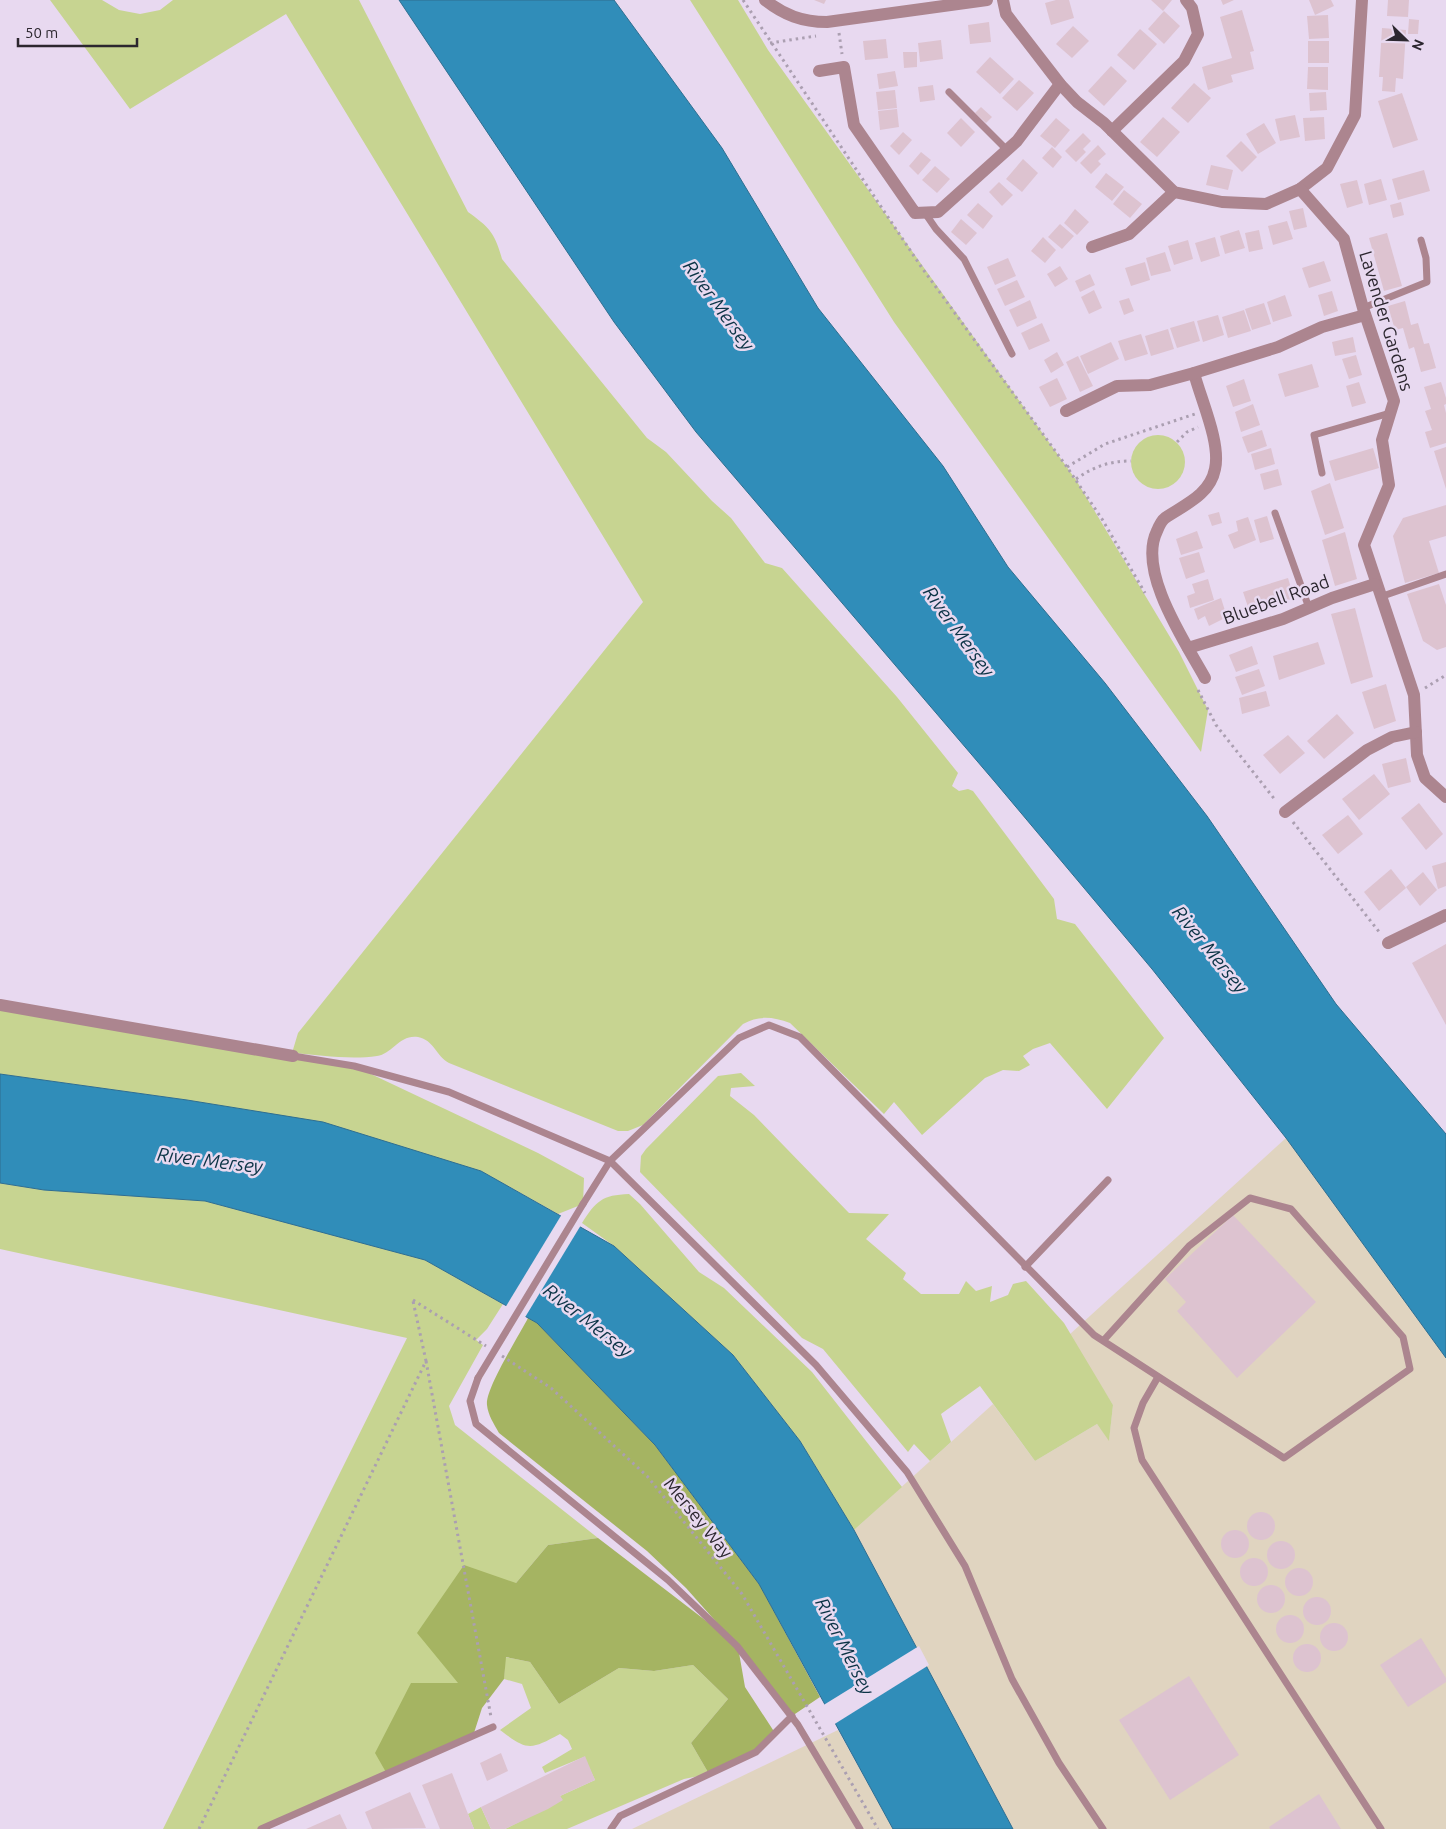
<svg xmlns="http://www.w3.org/2000/svg" width="1446" height="1829" viewBox="0 0 1446 1829" font-family="Ubuntu,sans-serif">
<style>
.industrial{fill:#e0d4c0}
.green{fill:#c7d491}
.forest{fill:#a5b462}
.water{fill:#308db9;stroke:#2f6e90}
.pier{fill:#e8d9f0}
.building{fill:#ddc3d0}
.lines{fill:none;stroke-linecap:round;stroke-linejoin:round}
.path{stroke:#ab9fb1;stroke-width:3;stroke-dasharray:2.5 4;stroke-linecap:butt}
.lane{stroke:#ac858f;stroke-width:7}
.street{stroke:#ac858f;stroke-width:12}
.lane-bridge{stroke:#ac858f;stroke-width:7}
.labels{text-anchor:middle;stroke-width:5;stroke-linejoin:round;paint-order:stroke}
.street-label{font-size:18px;fill:#2c272f;stroke:#e8d9f0}
.water-label{font-size:19px;font-style:italic;fill:#0b3346;stroke:#e8d9f0}
</style>
<rect width="100%" height="100%" fill="#e8d9f0"/>
<g class="industrial">
<path d="M1286 1138 1446 1358V1829H1013L854 1530 993 1404 1035 1461 1097 1424 1109 1440 1113 1405 1069 1335Z"/>
<path d="M838 1730 893 1829H632Z"/>
</g>
<g class="green">
<path d="M50 0H102L119 10 140 14 160 10 173 0H359L468 212C489 227 495 233 502 259L647 438 666 452 712 501 731 518 765 563 782 568 897 697 958 773 952 786 959 791 968 789 973 791 1054 899 1057 919 1075 924 1164 1038 1107 1109 1050 1043 1033 1049 1023 1056 1030 1065 1019 1071 1003 1070 985 1078 922 1135 894 1102 884 1114 790 1023C773 1017 759 1015 743 1024L643 1125 628 1131H618L449 1063C436 1056 434 1040 418 1037 400 1034 392 1054 377 1056 350 1060 319 1055 292 1053L298 1033 643 602 286 14 130 109Z"/>
<path d="M690 0H738L768 50 1076 480 1179 652 1208 710 1201 752 894 322Z"/>
<circle cx="1158" cy="462" r="27"/>
<path d="M0 1005 354 1066 538 1153 584 1178 583 1204 558 1214 481 1171 187 1100 0 1074Z"/>
<path d="M741 1073 755 1086 731 1088 730 1096 754 1115 849 1213 889 1214 866 1239 906 1273 903 1279 921 1294H959L966 1281 976 1291 992 1286 990 1302 1008 1295 1013 1284 1026 1281 1064 1323 1113 1405 1109 1441 1097 1424 1035 1461 980 1386 941 1414 951 1442 930 1461 914 1444 908 1452 823 1349 802 1338 640 1172 641 1156 646 1149 718 1076Z"/>
<path d="M0 1183 44 1190 205 1201 425 1260 503 1304 487 1329 476 1340 483 1345 449 1406 455 1425 598 1538 548 1545 516 1583 458 1683 387 1774 261 1829H163L407 1338 0 1249Z"/>
<path d="M629 1194 640 1204 699 1272 724 1288 812 1372 902 1487 854 1530 800 1441 733 1355 614 1246 582 1223C596 1201 602 1195 629 1194Z"/>
<path d="M505 1657 530 1662 559 1704 619 1668 654 1671 693 1665 728 1699 691 1743 709 1774 684 1779 567 1829H505L562 1800 560 1796 595 1780 584 1757 545 1773 542 1767 572 1749 568 1740 560 1734C530 1750 528 1751 500 1730L531 1708 522 1684 504 1679Z"/>
<path d="M481 1807 491 1829H474L468 1814Z"/>
</g>
<path class="forest" d="M528 1318 537 1323 655 1445 759 1584 820 1697 792 1716 738 1647 745 1687 775 1733 756 1752 709 1774 691 1743 728 1699 693 1665 654 1671 619 1668 559 1704 530 1662 506 1657 504 1679 482 1708 473 1736 387 1774 375 1753 411 1683H458L417 1633 464 1565 516 1583 548 1545 598 1538 735 1643 686 1588 647 1551 499 1433C494 1424 488 1415 487 1405 485 1389 520 1334 528 1318Z"/>
<g class="water">
<path d="M399 0H614L722 148 818 308 943 466 1008 567 1105 683 1207 816 1336 1004 1446 1134V1358L1286 1138 1152 969 995 782 696 432 614 322Z"/>
<path d="M0 1074 187 1100 323 1122 481 1171 614 1246 733 1355 800 1441 854 1530 1013 1829H893L759 1584 655 1445 537 1323 425 1260 205 1201 44 1190 0 1183Z"/>
</g>
<g class="pier">
<path d="M562 1214 581 1225 524 1319 505 1308Z"/>
<path d="M919 1646 929 1665 833 1725 822 1706Z"/>
</g>
<g class="building">
<path d="M814 0H826L824 4Z"/>
<path d="M1056 0H1069L1074 18 1051 25 1045 3Z"/>
<path d="M1151 0H1172L1163 11Z"/>
<path d="M1221 0H1234L1223 5Z"/>
<path d="M1309 0H1331L1334 6 1315 15Z"/>
<path d="M1388 0H1409L1408 17 1387 16Z"/>
<path d="M1242 10 1254 51 1250 52 1254 69 1231 75 1233 82 1208 90 1202 67 1232 58 1220 17Z"/>
<path d="M1164 11 1180 26 1164 44 1148 29Z"/>
<path d="M1328 15 1329 38 1309 39 1307 16Z"/>
<path d="M1409 19 1419 20 1418 34H1408Z"/>
<path d="M989 22 991 42 970 44 968 25Z"/>
<path d="M1073 26 1089 41 1072 58 1056 44Z"/>
<path d="M1382 28 1406 30 1403 79 1396 78 1395 92 1382 91 1383 77H1379Z"/>
<path d="M1140 29 1157 44 1134 70 1117 55Z"/>
<path d="M886 39 888 58 865 60 863 41Z"/>
<path d="M941 40 943 59 920 62 918 43Z"/>
<rect x="1308" y="41" width="21" height="22"/>
<path d="M903 52H917V67L904 68Z"/>
<path d="M990 57 1014 79 1000 94 976 72Z"/>
<path d="M1111 66 1127 81 1104 106 1088 91Z"/>
<path d="M1308 67H1328V90L1307 89Z"/>
<path d="M895 71 898 86 879 89 877 74Z"/>
<path d="M1019 80 1034 93 1017 111 1002 98Z"/>
<path d="M1194 83 1211 98 1188 123 1171 108Z"/>
<path d="M933 85 935 100 920 102 918 87Z"/>
<path d="M895 90 897 108 878 110 876 92Z"/>
<path d="M1326 92 1327 110 1310 111 1309 93Z"/>
<path d="M1402 93 1418 140 1393 148 1378 101Z"/>
<path d="M981 107 992 117 986 123 975 113Z"/>
<path d="M897 109 899 127 880 130 878 111Z"/>
<path d="M1295 115 1300 137 1280 141 1275 119Z"/>
<path d="M1163 117 1180 132 1157 157 1140 142Z"/>
<path d="M1324 117 1325 139 1305 141 1303 118Z"/>
<path d="M961 118 975 132 961 147 947 133Z"/>
<path d="M1056 118 1070 130 1055 148 1040 136Z"/>
<path d="M1264 123 1276 143 1258 154 1246 134Z"/>
<path d="M903 132 912 140 899 155 890 146Z"/>
<path d="M1083 133 1091 141 1083 149 1086 152 1076 162 1065 151Z"/>
<path d="M1241 141 1257 157 1242 172 1226 156Z"/>
<path d="M1098 145 1106 154 1098 161 1101 164 1091 174 1080 163Z"/>
<path d="M1052 147 1062 157 1053 168 1042 158Z"/>
<path d="M921 152 931 160 918 175 909 166Z"/>
<path d="M1023 159 1038 173 1022 192 1006 179Z"/>
<path d="M1211 165 1233 170 1228 190 1206 185Z"/>
<path d="M935 166 950 179 937 193 922 180Z"/>
<path d="M1424 170 1430 191 1398 200 1392 179Z"/>
<path d="M1106 173 1124 187 1112 201 1095 187Z"/>
<path d="M1381 179 1387 200 1369 205 1364 184Z"/>
<path d="M1357 180 1363 203 1347 208 1340 184Z"/>
<path d="M999 182 1013 195 1002 206 989 192Z"/>
<path d="M1124 190 1142 204 1130 218 1113 204Z"/>
<path d="M1401 202 1404 215 1393 218 1390 205Z"/>
<path d="M978 203 993 216 983 229 967 215Z"/>
<path d="M1303 208 1307 227 1294 230 1289 211Z"/>
<path d="M1075 209 1089 222 1077 235 1064 223Z"/>
<path d="M961 219 977 233 966 245 951 232Z"/>
<path d="M1287 221 1293 239 1273 245 1268 226Z"/>
<path d="M1060 224 1074 236 1062 249 1048 237Z"/>
<path d="M1239 230 1245 248 1225 254 1220 236Z"/>
<path d="M1259 230 1263 249 1249 252 1245 233Z"/>
<path d="M1387 233 1402 286 1384 291 1369 238Z"/>
<path d="M1043 237 1056 250 1045 263 1031 251Z"/>
<path d="M1215 237 1220 256 1201 262 1195 243Z"/>
<path d="M1188 240 1193 259 1174 265 1168 246Z"/>
<path d="M1165 252 1171 271 1151 276 1146 258Z"/>
<path d="M1008 258 1016 276 995 285 987 267Z"/>
<path d="M1324 261 1331 281 1309 288 1302 268Z"/>
<path d="M1145 262 1150 280 1131 286 1125 268Z"/>
<path d="M1060 266 1068 279 1055 287 1047 274Z"/>
<path d="M1090 274 1095 285 1080 292 1075 281Z"/>
<path d="M1017 280 1025 297 1005 306 997 289Z"/>
<path d="M1094 290 1102 308 1089 314 1081 297Z"/>
<path d="M1332 291 1338 311 1324 316 1318 295Z"/>
<path d="M1285 295 1292 316 1273 322 1267 302Z"/>
<path d="M1129 298 1134 311 1124 315 1119 301Z"/>
<path d="M1030 300 1037 318 1017 327 1009 310Z"/>
<path d="M1405 301 1411 325 1418 323 1424 344 1429 343 1436 368 1421 372 1414 347 1409 349 1403 328 1395 330 1388 306Z"/>
<path d="M1264 303 1271 324 1252 330 1245 309Z"/>
<path d="M1244 310 1251 331 1228 338 1222 317Z"/>
<path d="M1218 315 1224 335 1203 342 1197 321Z"/>
<path d="M1194 321 1200 341 1177 348 1170 328Z"/>
<path d="M1042 323 1050 341 1029 350 1021 333Z"/>
<path d="M1168 329 1174 349 1151 356 1145 336Z"/>
<path d="M1141 334 1148 354 1125 361 1118 341Z"/>
<path d="M1353 337 1356 352 1335 356 1332 342Z"/>
<path d="M1111 342 1119 359 1088 374 1080 356Z"/>
<path d="M1057 352 1064 365 1051 373 1044 360Z"/>
<path d="M1356 355 1362 375 1349 379 1342 359Z"/>
<path d="M1078 356 1093 386 1080 392 1066 362Z"/>
<path d="M1312 364 1319 387 1285 397 1278 374Z"/>
<path d="M1057 378 1067 399 1050 407 1039 387Z"/>
<path d="M1244 379 1251 401 1233 407 1226 386Z"/>
<path d="M1359 382 1366 403 1352 407 1346 386Z"/>
<path d="M1441 382 1446 398V404L1444 405 1446 413V443L1430 448 1425 432 1432 430 1425 411 1431 409 1424 387Z"/>
<path d="M1253 404 1260 425 1241 432 1235 412Z"/>
<path d="M1262 430 1267 446 1248 453 1242 437Z"/>
<path d="M1446 447V489L1434 451Z"/>
<path d="M1271 448 1275 464 1255 470 1251 454Z"/>
<path d="M1373 448 1379 468 1335 481 1329 461Z"/>
<path d="M1278 469 1282 485 1264 490 1260 474Z"/>
<path d="M1330 483 1344 528 1325 535 1311 491Z"/>
<path d="M1446 505V536L1429 541 1439 573 1405 583 1393 536 1403 518Z"/>
<path d="M1219 512 1222 523 1212 526 1208 515Z"/>
<path d="M1267 516 1274 539 1260 543 1254 520Z"/>
<path d="M1248 517 1256 540 1234 549 1228 535 1238 531 1236 521Z"/>
<path d="M1197 531 1203 548 1181 555 1176 539Z"/>
<path d="M1345 532 1357 579 1335 586 1322 540Z"/>
<path d="M1199 552 1205 572 1186 579 1179 558Z"/>
<path d="M1288 578 1294 598 1250 613 1243 592Z"/>
<path d="M1208 579 1214 600 1190 608 1187 596 1195 593 1192 584Z"/>
<path d="M1439 584 1446 605V647L1437 650 1423 641 1407 594Z"/>
<path d="M1221 598 1227 617 1209 626 1205 616 1198 620 1194 609Z"/>
<path d="M1355 608 1373 677 1351 684 1331 614Z"/>
<path d="M1318 642 1325 664 1279 680 1273 656Z"/>
<path d="M1252 646 1258 664 1236 672 1229 655Z"/>
<path d="M1259 669 1265 686 1242 695 1235 677Z"/>
<path d="M1386 684 1396 721 1374 729 1362 692Z"/>
<path d="M1266 691 1270 706 1242 714 1239 698Z"/>
<path d="M1337 714 1354 733 1324 759 1307 741Z"/>
<path d="M1288 735 1305 753 1280 774 1263 755Z"/>
<path d="M1406 758 1411 782 1388 788 1382 764Z"/>
<path d="M1374 774 1390 794 1359 820 1342 799Z"/>
<path d="M1419 803 1443 834 1426 850 1401 818Z"/>
<path d="M1348 815 1363 834 1338 854 1322 835Z"/>
<path d="M1446 862V886L1438 889 1432 866Z"/>
<path d="M1391 869 1406 888 1379 911 1364 892Z"/>
<path d="M1423 872 1437 890 1420 906 1406 887Z"/>
<path d="M1446 944V1025L1412 963Z"/>
<path d="M1233 1215 1316 1302 1237 1378 1177 1311 1186 1302 1165 1279Z"/>
<circle cx="1261" cy="1526" r="14"/>
<circle cx="1235" cy="1544" r="14"/>
<circle cx="1281" cy="1555" r="14"/>
<circle cx="1254" cy="1572" r="14"/>
<circle cx="1299" cy="1582" r="14"/>
<circle cx="1271" cy="1599" r="14"/>
<circle cx="1317" cy="1611" r="14"/>
<circle cx="1290" cy="1629" r="14"/>
<circle cx="1334" cy="1637" r="14"/>
<path d="M1421 1638 1446 1678V1682L1408 1707 1380 1665Z"/>
<circle cx="1307" cy="1658" r="14"/>
<path d="M1189 1676 1239 1755 1170 1800 1119 1720Z"/>
<path d="M501 1753 508 1771 487 1781 480 1763Z"/>
<path d="M585 1756 595 1780 560 1796 563 1800 548 1809 505 1829H491L481 1807Z"/>
<path d="M452 1773 468 1814 474 1829H440L422 1785Z"/>
<path d="M410 1792 426 1828 372 1829 365 1812Z"/>
<path d="M1319 1794 1341 1829H1270L1269 1827Z"/>
<path d="M340 1814 347 1829H306Z"/>
</g>
<g class="lines">
<g class="path">
<path d="M743 0 922 268 1067 467 1102 519 1145 593"/>
<path d="M839 33 842 54"/>
<path d="M770 43 816 36"/>
<path d="M1177 442 1187 432 1198 427"/>
<path d="M1067 467 1105 444 1195 414"/>
<path d="M1076 479C1093 467 1109 461 1131 461"/>
<path d="M1425 688 1446 675"/>
<path d="M1198 690 1216 725 1276 801"/>
<path d="M1293 822 1380 933"/>
<path d="M413 1300 486 1346"/>
<path d="M502 1356 551 1388 647 1476 742 1594 878 1829"/>
<path d="M426 1361 491 1717"/>
<path d="M199 1829 426 1361 413 1301"/>
</g>
<g class="lane">
<path d="M949 92 1007 150"/>
<path d="M925 213 936 229 964 259 1012 354"/>
<path d="M1363 308 1427 282 1426 258 1421 240"/>
<path d="M1322 473 1314 435 1390 413"/>
<path d="M1275 513 1309 608"/>
<path d="M1380 597 1446 574"/>
<path d="M293 1056 354 1066 449 1092 610 1161 816 1365 907 1472 965 1566 1012 1679 1059 1763 1103 1829"/>
<path d="M583 1204 610 1161 739 1038 769 1025 800 1037 1094 1335 1284 1458 1410 1369 1403 1337 1291 1209 1250 1198 1189 1246 1103 1341"/>
<path d="M1025 1267 1108 1180"/>
<path d="M1158 1377 1143 1403 1134 1428 1142 1460 1381 1829"/>
<path d="M478 1378 470 1401 476 1424 668 1580 737 1646 798 1725 860 1829"/>
<path d="M261 1829 493 1727"/>
<path d="M611 1829 620 1816 756 1752 792 1716"/>
</g>
<g class="street">
<path d="M765 0C784 15 802 22 827 22L987 0"/>
<path d="M1003 0 1006 14 1060 84 1077 102 1104 123 1174 192 1222 202 1266 204 1300 189 1327 168 1355 115 1362 0"/>
<path d="M819 71 844 67 854 125 915 213 938 212 1017 141 1060 84"/>
<path d="M1112 131 1184 61 1198 34 1192 8 1186 0"/>
<path d="M1300 189 1344 239 1363 308 1394 401 1382 440 1389 485 1364 545 1414 695 1417 755 1425 778 1446 797"/>
<path d="M1092 247 1129 234 1174 192"/>
<path d="M1194 373C1201 400 1221 443 1215 469 1210 495 1184 505 1165 518 1161 521 1159 526 1157 531 1137 571 1185 642 1205 678"/>
<path d="M1066 411 1117 386 1150 385 1194 373 1278 347 1322 327 1365 315"/>
<path d="M1188 648 1283 619 1332 598 1375 584"/>
<path d="M1285 812 1367 750 1392 737 1416 732"/>
<path d="M1388 943 1446 915"/>
<path d="M0 1005 293 1056"/>
</g>
<path class="lane-bridge" d="M478 1378 583 1204"/>
</g>
<g class="labels">
<g class="street-label">
<text transform="translate(1386 321) rotate(73)" y="6">Lavender Gardens</text>
<text transform="translate(1276 600) rotate(-20)" y="6">Bluebell Road</text>
<text transform="translate(698 1518) rotate(51)" y="6">Mersey Way</text>
</g>
<g class="water-label">
<text transform="translate(719 305) rotate(54)" y="7">River Mersey</text>
<text transform="translate(959 631) rotate(54)" y="7">River Mersey</text>
<text transform="translate(1210 949) rotate(51)" y="7">River Mersey</text>
<text transform="translate(210 1160) rotate(7)" y="7">River Mersey</text>
<text transform="translate(588 1320) rotate(38)" y="7">River Mersey</text>
<text transform="translate(845 1646) rotate(63)" y="7">River Mersey</text>
</g>
</g>
<g transform="translate(1406 40) rotate(113)" stroke="#e8d9f0" stroke-width="4" paint-order="stroke">
<path d="M0-4L9 19L0 12L-9 19Z" fill="#2c272f"/>
<text y="-8" font-size="14" font-weight="bold" text-anchor="middle" fill="#2c272f">N</text>
</g>
<path d="M18 38v8h119v-8" fill="none" stroke="#2c272f" stroke-width="2.5"/>
<text x="25" y="38" font-size="15" fill="#2c272f" stroke="#e8d9f0" stroke-width="4" paint-order="stroke">50 m</text>
</svg>
